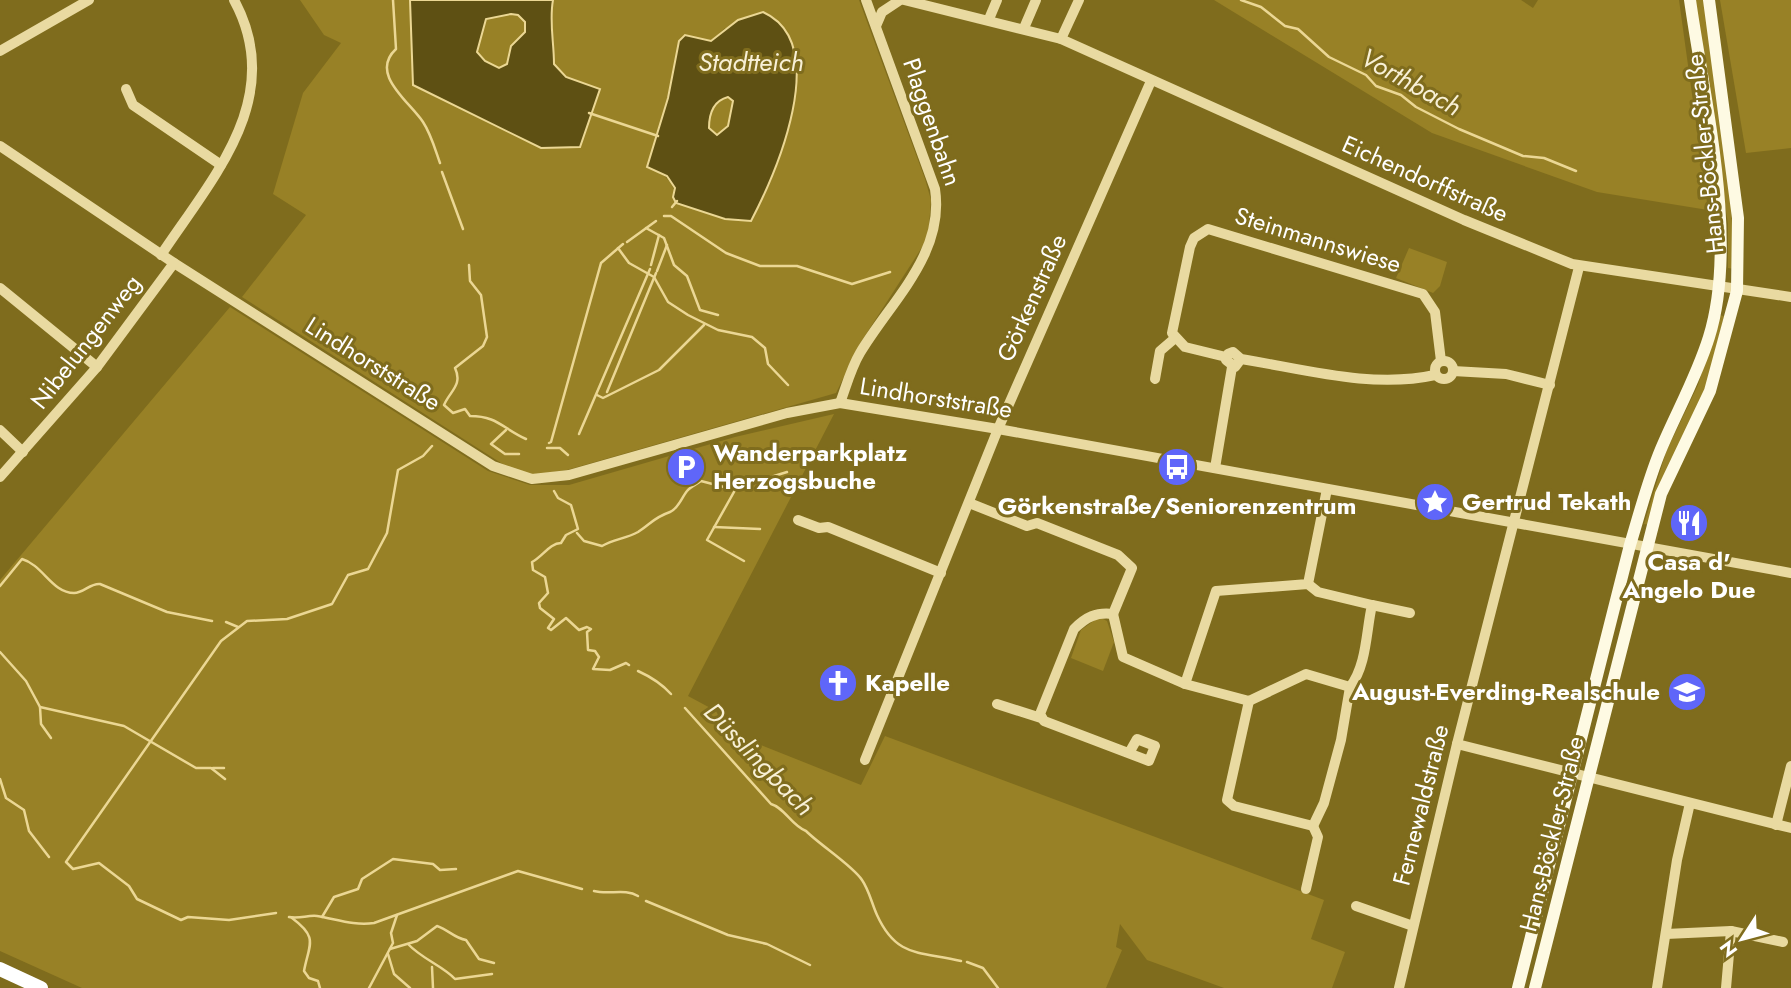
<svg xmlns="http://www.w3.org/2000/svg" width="1791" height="988" viewBox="0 0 1791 988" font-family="Jost,sans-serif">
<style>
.green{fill:#988126;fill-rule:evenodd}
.water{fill:#5e5013;stroke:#ebd794;stroke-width:2;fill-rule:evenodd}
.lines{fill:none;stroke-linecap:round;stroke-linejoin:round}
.stream{stroke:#ebd794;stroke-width:2.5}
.minor{stroke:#e9daa1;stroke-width:10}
.major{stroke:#fefae3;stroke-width:12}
.highway{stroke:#fff;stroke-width:14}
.labels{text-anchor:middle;stroke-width:6;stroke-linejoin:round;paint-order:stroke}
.street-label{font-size:24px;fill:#fff;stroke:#7f6c1d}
.poi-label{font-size:24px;font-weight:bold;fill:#fff;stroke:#7f6c1d;text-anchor:start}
.water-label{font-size:26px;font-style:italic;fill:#f8f0d6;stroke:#7f6c1d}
</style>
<rect width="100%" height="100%" fill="#7f6c1d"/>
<g class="green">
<path d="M300 0H410L413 85 541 148 580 146 600 89 566 77 554 64C555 42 549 21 553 0H859L925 179 931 200 928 238 861 342 836 393 567 470 532 475 512 470 242 297 306 215 273 194 303 93 341 43 324 35ZM725 28 794 107 771 181 725 219 677 203C674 181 666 175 647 166L668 98 679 41 685 35 711 41Z"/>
<path d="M1214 0H1521L1533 8 1538 0H1679L1708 210 1597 192 1432 133Z"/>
<path d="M1694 0H1705L1730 181 1734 269 1728 268V224Z"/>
<path d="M1720 0H1791V148L1746 153Z"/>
<path d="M511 14 518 15 525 22V32L511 46 507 64 499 68 485 61 477 52 486 19Z"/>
<path d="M728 97 733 101 728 126 717 135 709 128C709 114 713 101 728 97Z"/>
<path d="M1409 248 1447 262 1440 286 1433 293 1396 278Z"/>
<path d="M230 307 488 471 530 485H569L735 437 834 414 688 696 716 711 726 731 861 785 885 736 1324 900 1311 939 1345 952 1332 988H1224L1147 960 1120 924 1116 947 1122 950 1106 988H82L0 951V580Z"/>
<path d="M1719 315 1724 316 1706 388 1649 525 1644 524 1666 452 1698 385Z"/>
<path d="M1099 617 1107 621 1114 642 1103 671 1071 658 1081 630Z"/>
</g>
<g class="water">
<path d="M410 0H553C549 21 554 42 554 64L566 77 600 89 580 147 541 148 413 85ZM511 14 518 15 525 22V32L511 46 507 64 499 68 485 61 477 52 486 19Z"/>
<path d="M763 12C833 44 776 173 751 221L725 219 676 203 673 197 675 188 667 176 647 167 668 98 679 41 685 35 711 41 738 20ZM728 97 733 101 728 126 717 135 709 128C709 114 713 101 728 97Z"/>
</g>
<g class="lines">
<g class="stream">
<path d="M393 0 396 49C369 74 409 101 423 122 431 134 435 149 440 163"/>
<path d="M1241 0 1261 7 1285 26 1298 29 1329 57 1366 75 1376 86 1401 95 1416 107 1459 129 1523 156 1544 158 1576 171"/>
<path d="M589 113 658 136"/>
<path d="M442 172 463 229"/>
<path d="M672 207 677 201"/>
<path d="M664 216H671L726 253 760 266H797L852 284 890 272"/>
<path d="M646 228 664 238 674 265 687 276 700 310 718 315"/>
<path d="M627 242 656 221"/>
<path d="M618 248 629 263 654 277 668 302 688 315 718 330 752 337 765 348 768 364 788 385"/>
<path d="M469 265 470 281 481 295 487 337 483 346 455 368C463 385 450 391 444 405L453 413 465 409 470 416C497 416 502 428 526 439"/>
<path d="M651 265 659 235"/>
<path d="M657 271 667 245"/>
<path d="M607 392 656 273"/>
<path d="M597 395 603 398 659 370 704 325"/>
<path d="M506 430 491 444 505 454H519"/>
<path d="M579 434 650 269"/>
<path d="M549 443 551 442 601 263 623 244"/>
<path d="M547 448H560L568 455"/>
<path d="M739 483 707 540 744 561"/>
<path d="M554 491 558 498 571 505 578 529 566 535 561 543C550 543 542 557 532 562L533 570 545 577 548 593 539 603 540 608 554 619 548 628 551 630 566 618 579 630 587 627 591 629 587 632 588 650 595 651 599 657 593 669 610 670 626 663 629 665"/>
<path d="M714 527 760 529"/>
<path d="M577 533 584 541 602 546C614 539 625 539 638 532 652 523 653 518 670 512 678 509 682 497 687 491 690 487 697 484 701 481L724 487 748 479 765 483 774 476 787 472"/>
<path d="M0 586 22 559C43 565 52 593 74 593 84 593 90 583 100 584L167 612 212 621"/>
<path d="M226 622 238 627"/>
<path d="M0 652 26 681 40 707 124 726 196 768H211L225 779"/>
<path d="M638 671C649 676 662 684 671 694"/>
<path d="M40 707 41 724 51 738"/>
<path d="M685 708 771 804C785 808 791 825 806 831 820 845 853 866 862 880 869 890 872 904 877 915 897 959 921 951 961 961"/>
<path d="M213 768H224"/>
<path d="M0 779 6 798 24 810 29 831 49 857"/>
<path d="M594 891C609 895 625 888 638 896"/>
<path d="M646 901 728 935 767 944 810 965"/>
<path d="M276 913 229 920 188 917 181 920 137 899 129 886 99 863 73 869 66 862 221 641 247 621 287 619 332 604 348 575 368 569 387 533 398 470 423 456 432 446"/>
<path d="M289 917C300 919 307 915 317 916 336 919 354 926 374 923L518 871 582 889"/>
<path d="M322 917 334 897 358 889 362 879 393 859 433 864 440 870 456 869"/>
<path d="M292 918C319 938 309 944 304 971L309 978 318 981 320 988"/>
<path d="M408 944C422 959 443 966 455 979L492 974"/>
<path d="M390 949 417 941 437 926C449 930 454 938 466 940L479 959 494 963"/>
<path d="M388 954 394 974 410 988"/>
<path d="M967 962 983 968 998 988"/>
<path d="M432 967 433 988"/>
<path d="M369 988 393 943 391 933 397 915"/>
</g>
<g class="minor">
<path d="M904 0 1061 39 1464 220 1572 264 1791 297"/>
<path d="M989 19 997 0"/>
<path d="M876 26 882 12 900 0"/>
<path d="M1024 28 1036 0"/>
<path d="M1061 39 1079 0"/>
<path d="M0 51 89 0"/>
<path d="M126 89 133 105 221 165"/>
<path d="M0 146 174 263 493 466 532 479 569 475 787 413 840 403 998 429 1791 573"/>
<path d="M161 255C213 177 287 97 234 0"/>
<path d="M0 288 97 367"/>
<path d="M1226 357 1185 347 1172 333 1190 247 1194 238 1208 229 1423 294 1435 312 1441 361"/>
<path d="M1241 359 1235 367 1226 360 1228 354 1233 352 1241 359C1304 369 1372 389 1435 375"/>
<circle cx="1444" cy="370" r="9"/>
<path d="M1453 371 1506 374 1550 385"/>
<path d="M1155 379 1160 351 1174 339"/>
<path d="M840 403C846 387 851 368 860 353 891 301 945 254 935 189L866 0"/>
<path d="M0 430 23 452"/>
<path d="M1215 468 1232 367"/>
<path d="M0 477 97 367 174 263"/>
<path d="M969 503 1027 526 1037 523 1118 555 1132 568 1113 614C1096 612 1086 617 1074 629L1040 714 1044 721 1149 761 1155 746 1137 739 1129 753"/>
<path d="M798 520 819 528 828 527 941 573"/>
<path d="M1308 584 1318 592 1372 605C1366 631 1367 665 1350 687L1306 674 1249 701 1185 684 1216 591 1308 584 1327 489"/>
<path d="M1372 605 1410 613"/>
<path d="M1113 614 1123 657 1185 684"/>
<path d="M1249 701 1227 800 1234 806 1313 826 1324 803 1341 740 1350 687"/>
<path d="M997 704 1041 718"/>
<path d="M1457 744 1791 828"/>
<path d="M865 760 998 429 1151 81"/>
<path d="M1776 825 1791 766"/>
<path d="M1306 889 1318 837 1313 826"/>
<path d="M1356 906 1413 926"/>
<path d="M1666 934 1731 931 1783 942"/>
<path d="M1399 988 1457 744 1579 267"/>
<path d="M1657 988 1677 860 1690 803"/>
<path d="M1726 988 1731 931"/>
</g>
<g class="major">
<path d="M1518 988 1630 545C1640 512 1648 480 1661 449 1677 411 1697 376 1709 337 1739 241 1704 99 1690 0"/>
<path d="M1535 988 1661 494 1710 391 1737 291 1738 218 1709 0"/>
</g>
<path class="highway" d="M0 969 41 988"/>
</g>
<defs>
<g id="parking-disc" transform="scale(2.0125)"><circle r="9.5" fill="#5f66f9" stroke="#7f6c1d"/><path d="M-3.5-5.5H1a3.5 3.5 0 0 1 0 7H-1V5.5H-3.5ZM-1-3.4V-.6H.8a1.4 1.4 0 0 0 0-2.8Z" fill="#fff"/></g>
<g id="bus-disc" transform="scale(2.0125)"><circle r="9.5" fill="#5f66f9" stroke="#7f6c1d"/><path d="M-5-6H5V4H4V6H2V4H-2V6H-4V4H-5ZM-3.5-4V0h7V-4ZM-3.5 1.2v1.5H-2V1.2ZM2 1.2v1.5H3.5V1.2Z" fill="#fff"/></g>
<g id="sight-disc" transform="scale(2.0125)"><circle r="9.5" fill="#5f66f9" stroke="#7f6c1d"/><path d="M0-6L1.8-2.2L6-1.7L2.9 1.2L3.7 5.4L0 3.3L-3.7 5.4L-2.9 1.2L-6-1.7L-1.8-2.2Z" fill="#fff"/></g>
<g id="restaurant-disc" transform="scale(2.0125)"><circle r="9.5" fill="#5f66f9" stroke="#7f6c1d"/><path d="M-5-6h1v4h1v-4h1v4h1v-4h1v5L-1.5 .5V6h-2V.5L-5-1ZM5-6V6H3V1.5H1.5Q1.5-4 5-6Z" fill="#fff"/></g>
<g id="church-disc" transform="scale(2.0125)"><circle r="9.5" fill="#5f66f9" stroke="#7f6c1d"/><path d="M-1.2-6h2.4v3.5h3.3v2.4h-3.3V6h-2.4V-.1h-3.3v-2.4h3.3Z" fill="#fff"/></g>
<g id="school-disc" transform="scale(2.0125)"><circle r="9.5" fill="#5f66f9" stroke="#7f6c1d"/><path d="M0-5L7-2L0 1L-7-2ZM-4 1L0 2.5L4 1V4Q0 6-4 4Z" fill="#fff"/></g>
</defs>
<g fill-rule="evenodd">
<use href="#parking-disc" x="686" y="467"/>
<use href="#bus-disc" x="1177" y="467"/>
<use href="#sight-disc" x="1435" y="502"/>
<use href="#restaurant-disc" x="1689" y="523"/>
<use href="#church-disc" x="838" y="683"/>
<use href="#school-disc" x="1687" y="692"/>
</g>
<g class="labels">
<g class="street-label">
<text transform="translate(932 122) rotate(71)" y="8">Plaggenbahn</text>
<text transform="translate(1705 154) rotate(-96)" y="8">Hans-Böckler-Straße</text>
<text transform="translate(1425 179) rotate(24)" y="8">Eichendorffstraße</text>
<text transform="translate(1318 240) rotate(17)" y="8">Steinmannswiese</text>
<text transform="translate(1032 298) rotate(-66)" y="8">Görkenstraße</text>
<text transform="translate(86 342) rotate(-52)" y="8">Nibelungenweg</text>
<text transform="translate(373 364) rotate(32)" y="8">Lindhorststraße</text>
<text transform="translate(936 398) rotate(9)" y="8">Lindhorststraße</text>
<text transform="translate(1421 805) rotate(-76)" y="8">Fernewaldstraße</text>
<text transform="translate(1552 834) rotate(-76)" y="8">Hans-Böckler-Straße</text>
</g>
<g class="poi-label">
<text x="713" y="461">Wanderparkplatz<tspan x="713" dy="28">Herzogsbuche</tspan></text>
<text x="1462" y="510">Gertrud Tekath</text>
<text x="1177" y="514" text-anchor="middle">Görkenstraße/Seniorenzentrum</text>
<text x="1689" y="570" text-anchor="middle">Casa d'<tspan x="1689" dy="28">Angelo Due</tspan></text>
<text x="865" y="691">Kapelle</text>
<text x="1660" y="700" text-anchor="end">August-Everding-Realschule</text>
</g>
<g class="water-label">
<text x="751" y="71">Stadtteich</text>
<text transform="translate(1411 82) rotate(29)" y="9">Vorthbach</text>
<text transform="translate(759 759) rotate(46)" y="9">Düsslingbach</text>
</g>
</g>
<g transform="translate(1742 939) rotate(234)" stroke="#7f6c1d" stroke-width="5" paint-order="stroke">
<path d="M0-5L12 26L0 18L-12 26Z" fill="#ffffff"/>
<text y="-10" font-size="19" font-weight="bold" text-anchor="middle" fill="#ffffff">N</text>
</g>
</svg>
